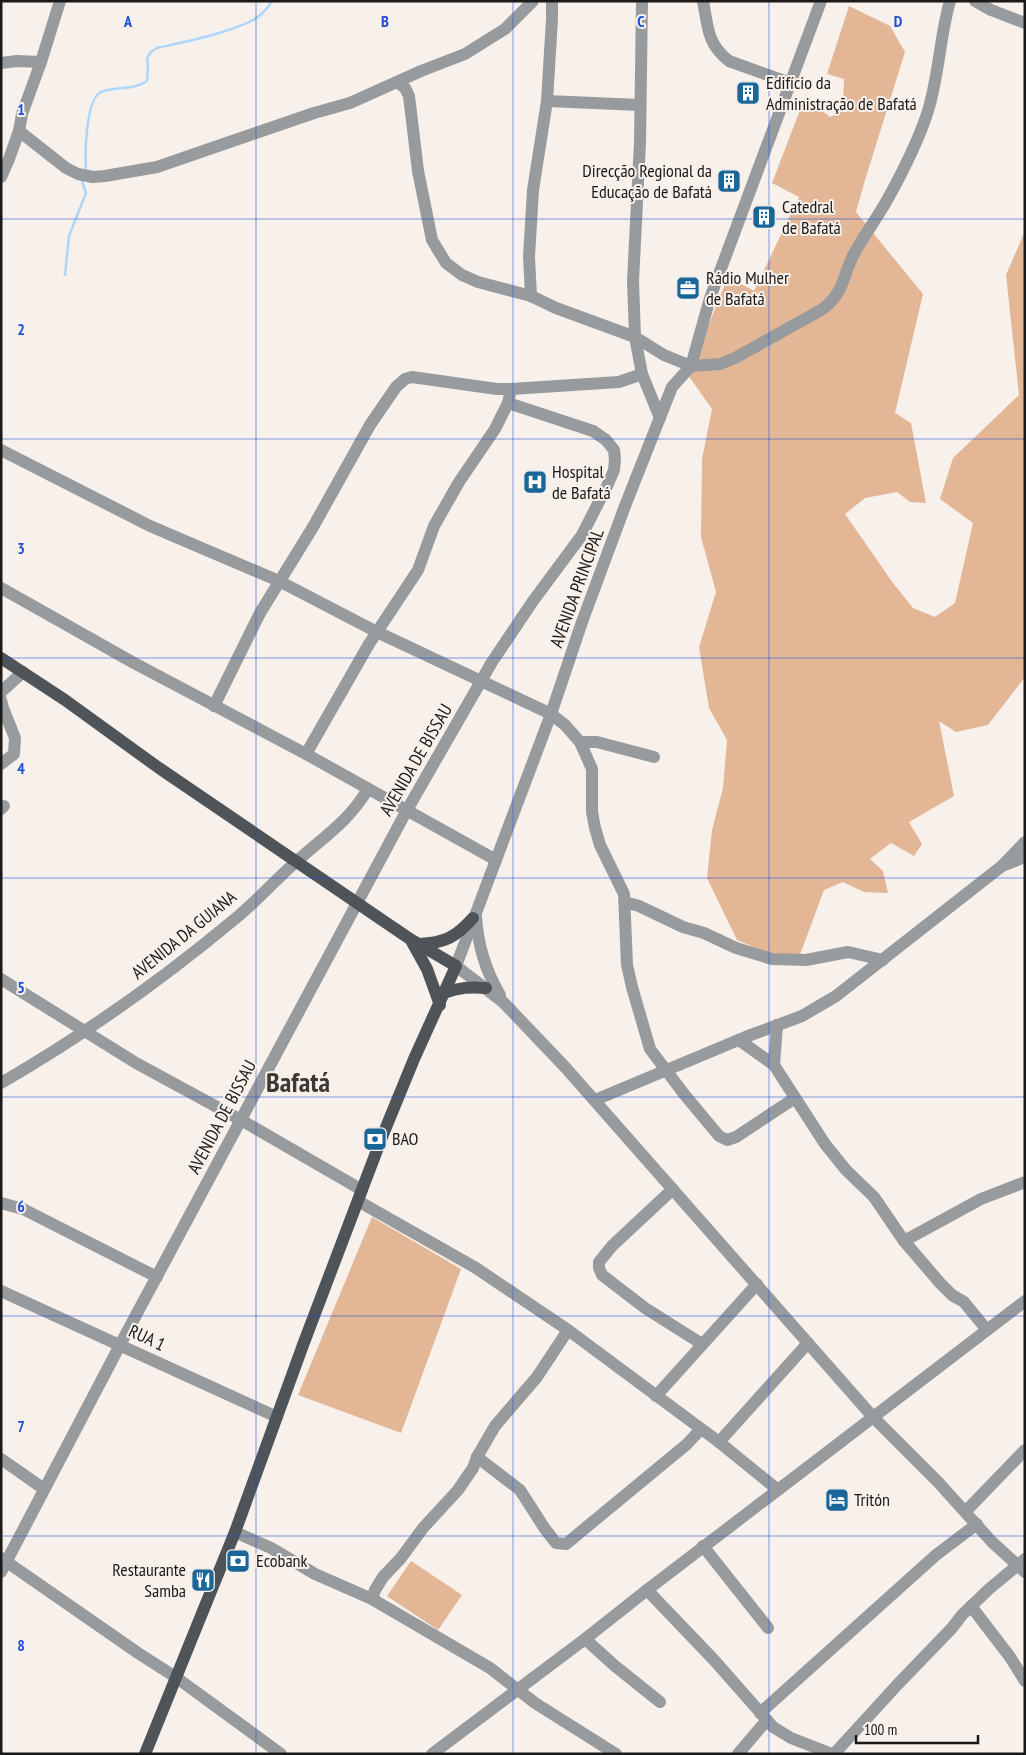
<svg xmlns="http://www.w3.org/2000/svg" width="1026" height="1755" viewBox="0 0 1026 1755" font-family="'PT Sans Narrow',sans-serif">
<style>
.green{fill:#e3b695}
.lines{fill:none;stroke-linecap:round;stroke-linejoin:round}
.stream{stroke:#acd7fb;stroke-width:2.5}
.minor{stroke:#989b9d;stroke-width:12}
.major{stroke:#4f5458;stroke-width:12}
.grid{fill:none;stroke:#1d4ed8;stroke-width:1;stroke-opacity:0.55}
.labels{text-anchor:middle;stroke-width:4;stroke-linejoin:round;paint-order:stroke}
.poi-label{font-size:18px;fill:#1c1a18;stroke:#f7f0eb;text-anchor:start}
.street-label{font-size:18px;fill:#1c1a18;stroke:#f7f0eb}
.town-label{font-size:28px;font-weight:bold;fill:#3e3834;stroke:#f7f0eb}
.grid-label{font-size:16px;text-anchor:middle;font-weight:bold;fill:#1d4ed8;stroke:#f7f0eb;stroke-width:4;stroke-linejoin:round;paint-order:stroke}
</style>
<rect width="100%" height="100%" fill="#f7f0eb"/>
<g class="green">
<path d="M849 6 890 26 905 52 865 180 856 212 923 294 895 413 911 423 926 503 910 502 897 492 865 498 845 514 893 583 913 608 935 617 955 603 973 523 940 499 953 458 1019 395 1006 275 1025 231V677L988 725 956 732 939 721 954 796 909 822 922 844 914 856 891 843 870 859 883 871 888 893 864 892 843 882 824 890 798 960 775 956 737 940 707 878 712 830 723 788 727 740 709 708 699 647 716 592 701 537 702 459 712 409 688 375 728 277 754 291 799 197 772 183 805 97 830 117 843 111 844 79 827 74Z"/>
<path d="M372 1217 461 1269 401 1433 298 1395Z"/>
<path d="M411 1561 462 1595 438 1630 387 1596Z"/>
</g>
<g class="lines">
<g class="stream">
<path d="M86 172C85 156 85 100 101 92 115 86 133 91 147 81L148 66 147 58 151 52 157 48C184 42 229 33 253 20 261 16 267 9 272 1"/>
<path d="M65 275 69 236 86 193 82 181 83 179"/>
</g>
<g class="minor">
<path d="M642 1 640 143 633 281 635 337 642 374 660 418"/>
<path d="M703 1C708 27 707 44 729 61L790 83"/>
<path d="M821 1 710 298 691 366 672 387 625 506 582 622 551 714 456 966 503 1002 565 1067 873 1417 938 1482 992 1542 1025 1572"/>
<path d="M975 1 991 10 1025 23"/>
<path d="M1 63 17 61 41 62 60 1"/>
<path d="M397 82 405 88 409 96 418 171 432 240 446 263 462 275 478 282 531 296 556 308 635 337 664 355 691 366 720 364 735 358 821 310C845 294 842 275 855 252 866 232 880 214 891 193 904 169 917 143 926 117 939 80 939 39 950 1"/>
<path d="M547 101 640 105"/>
<path d="M19 131 66 168 78 174 93 177 105 176 157 167 314 113 350 103 421 71 465 54 505 29 533 1"/>
<path d="M1 177 9 159 19 131 22 114 41 62"/>
<path d="M531 296 529 257 533 190 547 101 552 19V1"/>
<path d="M1 450 150 526 279 581 377 632 551 714 565 725 580 742 592 769V812L595 828 600 845 624 894 627 965 632 987 650 1049 684 1094 719 1136 727 1140 736 1137 795 1098"/>
<path d="M1 588 134 663 306 754 496 860"/>
<path d="M1 692 23 672"/>
<path d="M1 700 3 708 15 738 14 754 1 764"/>
<path d="M214 706 260 613 313 527 370 425 396 387 405 379 412 377 497 389H511L619 382 642 374"/>
<path d="M580 742H597L654 757"/>
<path d="M306 754 369 644 418 570 434 526 459 482 495 429 508 403"/>
<path d="M1 809 4 806"/>
<path d="M1005 865 1025 857"/>
<path d="M625 902 639 906 683 927 704 933 736 948 772 959 806 960 848 952 883 960"/>
<path d="M476 917C478 946 485 970 500 995"/>
<path d="M1 979 136 1063 241 1120 362 1190"/>
<path d="M739 1040 774 1065 825 1144 846 1170 874 1197 904 1241 940 1283 952 1295 964 1302 987 1330"/>
<path d="M774 1065 777 1025"/>
<path d="M1 1083C84 1035 163 979 236 918 258 900 276 879 297 861 325 836 348 822 368 789"/>
<path d="M595 1100 748 1036 802 1016 836 996 1002 866 1025 842"/>
<path d="M673 1189 612 1246 599 1262V1268L602 1275 645 1308 702 1344"/>
<path d="M358 1201 476 1268 568 1330 719 1442 778 1490"/>
<path d="M1 1203 23 1209 157 1277"/>
<path d="M904 1241 981 1199 1025 1182"/>
<path d="M1 1291 277 1417"/>
<path d="M656 1396 757 1284"/>
<path d="M719 1442 808 1343"/>
<path d="M477 1457 520 1490 545 1529 556 1543 566 1544 687 1444 701 1429"/>
<path d="M1 1459 44 1489"/>
<path d="M966 1511 1025 1450"/>
<path d="M235 1532 271 1548 315 1574 372 1599 490 1668 535 1703 616 1754"/>
<path d="M703 1546 768 1628"/>
<path d="M1 1558 138 1653 177 1678 281 1754"/>
<path d="M1 1572 120 1345 407 810 492 662 533 601 582 535 608 484 614 470 615 459 614 450 606 440 593 431 508 403 511 389"/>
<path d="M647 1590 714 1660 773 1727 791 1738 832 1754"/>
<path d="M372 1599 375 1590 383 1577 401 1558 423 1528 458 1490 473 1468 477 1457 495 1426 537 1377 568 1330"/>
<path d="M971 1606 1010 1657 1025 1681"/>
<path d="M585 1639 615 1666 660 1702"/>
<path d="M760 1713 936 1555 977 1524"/>
<path d="M432 1754 585 1639 647 1590 1025 1301"/>
<path d="M738 1754 767 1720"/>
<path d="M834 1754 898 1684 952 1628 962 1615 989 1589 1025 1559"/>
</g>
<g class="major">
<path d="M1 658 65 700 159 768 410 939 456 966 414 1059 382 1137 303 1345 235 1532 145 1754"/>
<path d="M412 942 427 969 440 1005"/>
<path d="M419 944C445 943 456 937 473 918"/>
<path d="M444 993C459 987 471 987 486 988"/>
</g>
</g>
<path class="grid" d="M256 1V1754M513 1V1754M769 1V1754M1 219H1025M1 439H1025M1 658H1025M1 878H1025M1 1097H1025M1 1316H1025M1 1536H1025"/>
<defs>
<g id="building-square" transform="scale(1.25)"><rect x="-9" y="-9" width="18" height="18" rx="4" fill="#1a6699" stroke="#f7f0eb"/><path d="M-4-6H4V6H1V3H-1V6H-4ZM-2.5-4.3h1.7v1.8h-1.7ZM.8-4.3h1.7v1.8H.8ZM-2.5-1h1.7V.8h-1.7ZM.8-1h1.7V.8H.8Z" fill="#fff"/></g>
<g id="office-square" transform="scale(1.25)"><rect x="-9" y="-9" width="18" height="18" rx="4" fill="#1a6699" stroke="#f7f0eb"/><path d="M-6-3h4V-5.5h4V-3h4V5H-6ZM-1-4.5V-3h2v-1.5ZM-6 0V1H6V0Z" fill="#fff"/></g>
<g id="hospital-square" transform="scale(1.25)"><rect x="-9" y="-9" width="18" height="18" rx="4" fill="#1a6699" stroke="#f7f0eb"/><path d="M-5-5h3v3.5h4V-5h3V5h-3V1.5h-4V5h-3Z" fill="#fff"/></g>
<g id="bank-square" transform="scale(1.25)"><rect x="-9" y="-9" width="18" height="18" rx="4" fill="#1a6699" stroke="#f7f0eb"/><path d="M-6-4H6V4H-6ZM0-2.3a2.3 2.3 0 1 0 0 4.6a2.3 2.3 0 1 0 0-4.6Z" fill="#fff"/></g>
<g id="hotel-square" transform="scale(1.25)"><rect x="-9" y="-9" width="18" height="18" rx="4" fill="#1a6699" stroke="#f7f0eb"/><path d="M-6-4.5h1.5V1H6V5H4.5V3h-9V5H-6ZM-4 0a1.8 1.8 0 1 1 3.6 0ZM.5 0V-2.5h3Q6-2.5 6 0Z" fill="#fff"/></g>
<g id="restaurant-square" transform="scale(1.25)"><rect x="-9" y="-9" width="18" height="18" rx="4" fill="#1a6699" stroke="#f7f0eb"/><path d="M-5-6h1v4h1v-4h1v4h1v-4h1v5L-1.5 .5V6h-2V.5L-5-1ZM5-6V6H3V1.5H1.5Q1.5-4 5-6Z" fill="#fff"/></g>
</defs>
<g fill-rule="evenodd">
<use href="#building-square" x="748" y="93"/>
<use href="#building-square" x="729" y="181"/>
<use href="#building-square" x="764" y="217"/>
<use href="#office-square" x="688" y="288"/>
<use href="#hospital-square" x="535" y="482"/>
<use href="#bank-square" x="375" y="1139"/>
<use href="#hotel-square" x="837" y="1500"/>
<use href="#bank-square" x="238" y="1561"/>
<use href="#restaurant-square" x="203" y="1580"/>
</g>
<g class="labels">
<g class="poi-label">
<text x="766" y="89">Edifício da<tspan x="766" dy="21">Administração de Bafatá</tspan></text>
<text x="712" y="177" text-anchor="end">Direcção Regional da<tspan x="712" dy="21">Educação de Bafatá</tspan></text>
<text x="782" y="213">Catedral<tspan x="782" dy="21">de Bafatá</tspan></text>
<text x="706" y="284">Rádio Mulher<tspan x="706" dy="21">de Bafatá</tspan></text>
<text x="552" y="478">Hospital<tspan x="552" dy="21">de Bafatá</tspan></text>
<text x="392" y="1145">BAO</text>
<text x="854" y="1506">Tritón</text>
<text x="256" y="1567">Ecobank</text>
<text x="186" y="1576" text-anchor="end">Restaurante<tspan x="186" dy="21">Samba</tspan></text>
</g>
<g class="street-label">
<text transform="translate(577 588) rotate(-70)" y="6">AVENIDA PRINCIPAL</text>
<text transform="translate(416 760) rotate(-60)" y="6">AVENIDA DE BISSAU</text>
<text transform="translate(184 935) rotate(-39)" y="6">AVENIDA DA GUIANA</text>
<text transform="translate(222 1117) rotate(-62)" y="6">AVENIDA DE BISSAU</text>
<text transform="translate(147 1338) rotate(25)" y="6">RUA 1</text>
</g>
<g class="town-label">
<text x="298" y="1092">Bafatá</text>
</g>
</g>
<g class="grid-label">
<text x="128" y="27">A</text>
<text x="385" y="27">B</text>
<text x="641" y="27">C</text>
<text x="898" y="27">D</text>
<text x="21" y="115">1</text>
<text x="21" y="335">2</text>
<text x="21" y="554">3</text>
<text x="21" y="774">4</text>
<text x="21" y="993">5</text>
<text x="21" y="1212">6</text>
<text x="21" y="1432">7</text>
<text x="21" y="1651">8</text>
</g>
<rect width="1026" height="1755" fill="none" stroke="#1c1a18" stroke-width="5"/>
<path d="M856 1735v8h122v-8" fill="none" stroke="#1c1a18" stroke-width="2.5"/>
<text x="864" y="1735" font-size="15" fill="#1c1a18" stroke="#f7f0eb" stroke-width="4" paint-order="stroke">100 m</text>
</svg>
